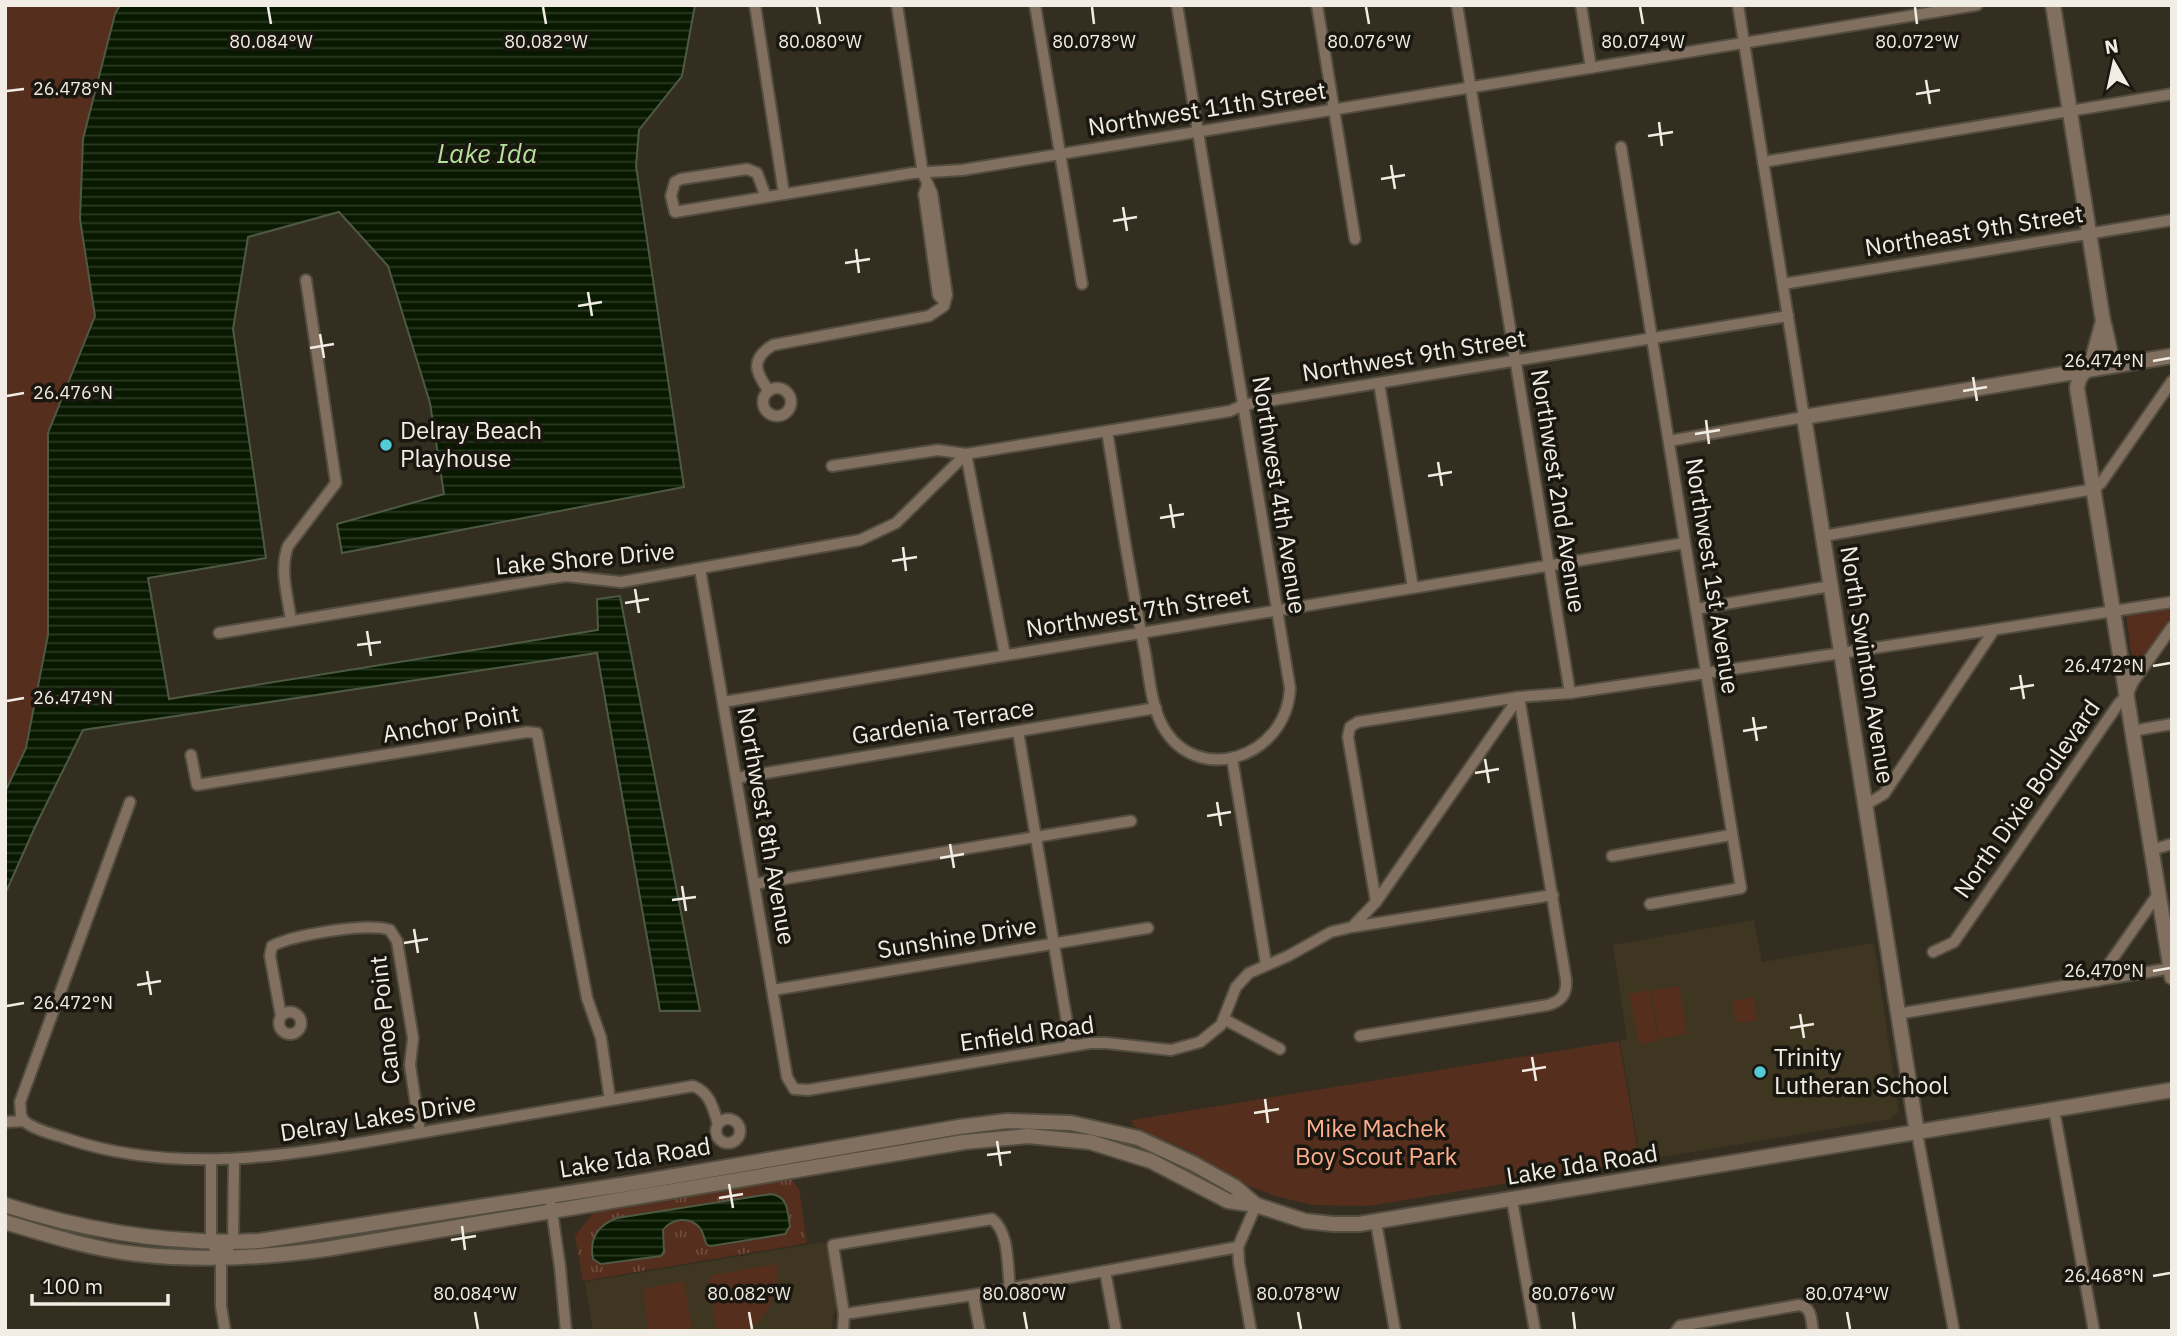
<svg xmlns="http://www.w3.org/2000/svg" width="2177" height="1336" viewBox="0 0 2177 1336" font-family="'IBM Plex Sans',sans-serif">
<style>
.built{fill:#3e3621}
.grass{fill:url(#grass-tufts)}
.park{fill:#552e1d}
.water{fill:url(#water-rules);stroke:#4e5944;stroke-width:2}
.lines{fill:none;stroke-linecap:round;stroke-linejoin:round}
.minor-casing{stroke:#524d3f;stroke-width:14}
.tertiary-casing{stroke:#524d3f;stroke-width:18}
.minor{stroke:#81705f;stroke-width:10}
.tertiary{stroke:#81705f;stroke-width:14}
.ticks{fill:none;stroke:#f1ede4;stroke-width:2.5}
.poi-dot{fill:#51ccd5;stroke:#191710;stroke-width:2.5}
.labels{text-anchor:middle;stroke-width:7;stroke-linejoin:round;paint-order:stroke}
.street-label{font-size:24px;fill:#f1ede4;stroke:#191710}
.poi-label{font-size:24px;fill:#f1ede4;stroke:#191710;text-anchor:start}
.park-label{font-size:24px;fill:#fcae8c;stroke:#191710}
.water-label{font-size:26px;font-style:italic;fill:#b5e19c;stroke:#191710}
.ticks-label{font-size:18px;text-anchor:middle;fill:#f1ede4;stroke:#191710;stroke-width:7;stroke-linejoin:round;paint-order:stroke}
</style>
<defs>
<pattern id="grass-tufts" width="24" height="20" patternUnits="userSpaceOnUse" patternTransform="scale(1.75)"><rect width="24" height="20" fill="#552e1d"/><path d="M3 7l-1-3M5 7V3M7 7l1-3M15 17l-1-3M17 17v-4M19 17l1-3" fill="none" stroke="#6e4d3e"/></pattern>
<pattern id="water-rules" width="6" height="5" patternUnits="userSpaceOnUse" patternTransform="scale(1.75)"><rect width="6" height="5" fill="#081900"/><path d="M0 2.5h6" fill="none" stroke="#2c3b25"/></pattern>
</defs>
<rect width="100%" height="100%" fill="#342e20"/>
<g class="built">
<path d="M1754 920 1762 962 1874 943 1899 1112 1890 1119 1638 1161 1639 1150 1620 1040 1627 1039 1613 945Z"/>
<path d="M825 1242 837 1302 832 1324 833 1331H593L585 1282Z"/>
</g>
<path class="grass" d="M791 1179 799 1189 807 1243 583 1281 575 1236 593 1213Z"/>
<g class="park">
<path d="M5 5H120L115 14 80 219 95 316 48 433V635L26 748 5 792Z"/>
<path d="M2172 608V617L2143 658 2132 660 2126 615 2130 612Z"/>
<path d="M1679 986 1687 1034 1659 1039 1651 991Z"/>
<path d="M1649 990 1658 1041 1639 1044 1629 994Z"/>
<path d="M1754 997 1757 1020 1736 1023 1732 1001Z"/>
<path d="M1619 1041 1638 1151 1637 1162 1368 1206 1313 1205 1275 1196 1249 1186 1189 1151 1133 1126 1132 1120Z"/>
<path d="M776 1264C782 1287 768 1321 745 1330 738 1333 725 1331 717 1331L708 1281 712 1275Z"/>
<path d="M684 1281 692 1331H648L643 1289Z"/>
</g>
<g class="water">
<path d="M120 5H695L682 76 639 130 636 166 684 487 342 553 337 524 444 494 430 403 388 266 339 212 248 237 233 329 266 558 148 578 169 699 598 630 597 599 620 596 700 1011H660L597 653 83 730 35 827 5 894V792L26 748 48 635V433L95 316 80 219 83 139 115 14Z"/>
<path d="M771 1194C789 1197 787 1211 790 1226L785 1234 711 1246 707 1245C704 1240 704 1233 700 1228 690 1216 672 1218 663 1230L664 1251 661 1256 601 1264 593 1259C589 1239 598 1225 617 1218Z"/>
</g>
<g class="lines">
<g class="minor-casing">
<g id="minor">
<path d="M755 5 784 194"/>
<path d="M1035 5 1082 284"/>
<path d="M1317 5 1355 239"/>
<path d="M1457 5 1570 693"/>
<path d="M1581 5 1591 68"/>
<path d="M1621 147 1741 888 1650 904"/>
<path d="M1763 162 2172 94"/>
<path d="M927 185 924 194 938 295 944 301"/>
<path d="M766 197 757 173 747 169 681 179 675 182 671 196 675 212 913 173 962 170 1977 5"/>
<path d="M1783 284 2172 220"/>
<path d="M1379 383 1413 588"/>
<circle cx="777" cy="402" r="14"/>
<path d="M769 391C755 372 750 359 773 345L929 316 944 306 947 295 932 193 923 174 897 5"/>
<path d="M1107 431C1119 505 1130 579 1145 652 1149 675 1151 704 1162 725 1196 788 1287 758 1290 688L1177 5"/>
<path d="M1669 441 1804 417 1738 5"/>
<path d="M966 454 1005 655"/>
<path d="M832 466 938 450 966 454 1230 411 1243 405 1788 316"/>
<path d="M1823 536 2094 489 2101 483 2172 381"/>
<path d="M700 569 787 1077 794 1089 808 1090 1090 1043H1106L1171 1050 1200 1042 1221 1025 1236 987 1249 973 1288 956 1331 932 1352 927 1376 902 1519 697"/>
<path d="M1696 609 1831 586"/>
<path d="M291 621C288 596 279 570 288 546L336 483 306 280"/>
<path d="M219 633 552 578 566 576 621 582 860 540 896 523 966 454"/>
<path d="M723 702 1685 543"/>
<path d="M1018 731 1071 1046"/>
<path d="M2132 731 2172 724"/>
<path d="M191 755 197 785 527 732 537 733 587 998 601 1038 610 1100"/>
<path d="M1232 758 1266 964"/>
<path d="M736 778 1156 708"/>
<path d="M1867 804 1884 794 1994 630"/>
<path d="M2151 850 2172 844"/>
<path d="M1612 856 1731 835"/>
<path d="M754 884 1131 821"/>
<path d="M1376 902 1348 737 1350 727 1358 722 1519 697 1570 693 1842 653 2172 602"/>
<path d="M1352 927 1553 895"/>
<path d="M1933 952 1954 942 2119 703 2127 696 2133 682 2172 627"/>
<path d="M2097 981 2158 894"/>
<path d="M773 990 1148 928"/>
<circle cx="290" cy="1023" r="11"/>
<path d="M1897 1014 2172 968"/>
<path d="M281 1016 270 956 272 946C293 935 368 922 390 930L397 941 413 1038 410 1065 420 1132"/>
<path d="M1224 1019 1280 1049"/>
<path d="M1360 1036 1548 1005C1561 1001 1567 995 1566 980L1519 697"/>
<path d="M2054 1110 2094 1331"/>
<circle cx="728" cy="1131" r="12"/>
<path d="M24 1121C36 1131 54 1134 68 1139 188 1179 310 1151 430 1131 518 1116 605 1101 693 1086 710 1092 713 1108 718 1124"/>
<path d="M24 1121 21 1115 20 1102 130 802"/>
<path d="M5 1122 24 1121"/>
<path d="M1917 1133 1954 1331"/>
<path d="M211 1160V1242L221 1258V1306L225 1331"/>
<path d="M1512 1200 1535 1331"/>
<path d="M551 1205 560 1267 566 1331"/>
<path d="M1376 1222 1395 1331"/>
<path d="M221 1258 233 1242 234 1160"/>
<path d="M1105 1271 1116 1331"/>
<path d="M973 1295 980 1331"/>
<path d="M844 1314 973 1295 1238 1247"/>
<path d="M843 1331 844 1314 833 1245 992 1219C1010 1232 1007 1268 1010 1288"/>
<path d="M1251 1331 1239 1263 1238 1247 1256 1205"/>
<path d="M1676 1331 1680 1326 1799 1305C1812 1307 1811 1319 1813 1331"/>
</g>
</g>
<g class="tertiary-casing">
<g id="tertiary">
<path d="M2053 5 2103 321 2092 361 2079 379 2077 388 2172 977"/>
<path d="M2104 324 2111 355 2120 364"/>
<path d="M1917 1133 1804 417 2172 356"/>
<path d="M5 1205C89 1232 171 1245 259 1241L634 1183 959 1127 1007 1121 1071 1123 1138 1138 1194 1164 1235 1187 1255 1204"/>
<path d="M5 1222C48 1235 92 1249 137 1254 200 1261 263 1258 326 1249L964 1142 1028 1136 1090 1142 1151 1161 1228 1201 1256 1205 1305 1221 1333 1224H1359L2172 1090"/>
</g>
</g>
<use href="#minor" class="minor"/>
<use href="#tertiary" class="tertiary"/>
</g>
<path class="ticks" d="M268 7 271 24M543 7 546 24M817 7 820 24M1092 7 1094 24M1366 7 1369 24M1640 7 1643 24M1915 7 1917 24M1926 80 1930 104M7 91 24 89M1916 94 1940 90M1659 122 1662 146M1648 136 1673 132M1391 165 1395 189M1381 179 1405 175M1123 207 1127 231M1113 221 1137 217M856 249 859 273M845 263 870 259M588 292 592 316M578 306 602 302M320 334 324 358M310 348 334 344M2153 361 2170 358M1973 377 1977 401M1963 391 1987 387M7 396 24 393M1706 420 1709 444M1695 434 1720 430M1438 462 1442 486M1428 476 1452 472M1170 504 1174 528M1160 518 1184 514M903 547 906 571M892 561 917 557M635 589 639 613M625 603 649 599M367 631 371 656M357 645 381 642M2153 666 2170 663M2020 675 2024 699M2010 689 2034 685M7 701 24 698M1753 717 1757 741M1743 731 1767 727M1485 759 1489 783M1475 773 1499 769M1217 802 1221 826M1207 816 1231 812M950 844 954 868M940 858 964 854M682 886 686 911M672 900 696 897M414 929 418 953M404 943 428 939M147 971 151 995M2153 971 2170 968M137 985 161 981M7 1006 24 1003M1800 1014 1804 1038M1790 1028 1814 1024M1532 1057 1536 1081M1522 1071 1546 1067M1265 1099 1268 1123M1254 1113 1279 1109M997 1141 1001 1166M987 1155 1011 1152M729 1184 733 1208M719 1198 743 1194M462 1226 465 1250M451 1240 476 1236M2153 1276 2170 1273M475 1312 478 1329M749 1312 752 1329M1024 1312 1027 1329M1298 1312 1301 1329M1573 1312 1575 1329M1847 1312 1850 1329"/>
<g class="poi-dot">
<circle cx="386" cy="445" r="7"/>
<circle cx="1760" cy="1072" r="7"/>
</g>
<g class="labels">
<g class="street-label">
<text transform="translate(1207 109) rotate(-9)" y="8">Northwest 11th Street</text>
<text transform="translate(1974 231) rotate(-9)" y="8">Northeast 9th Street</text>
<text transform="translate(1414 356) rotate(-9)" y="8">Northwest 9th Street</text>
<text transform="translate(1558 491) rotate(81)" y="8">Northwest 2nd Avenue</text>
<text transform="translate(1279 495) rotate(81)" y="8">Northwest 4th Avenue</text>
<text transform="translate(585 559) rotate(-5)" y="8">Lake Shore Drive</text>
<text transform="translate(1712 576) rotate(81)" y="8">Northwest 1st Avenue</text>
<text transform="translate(1138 612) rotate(-9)" y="8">Northwest 7th Street</text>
<text transform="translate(1867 665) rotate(81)" y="8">North Swinton Avenue</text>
<text transform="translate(943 722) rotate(-9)" y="8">Gardenia Terrace</text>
<text transform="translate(451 724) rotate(-9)" y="8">Anchor Point</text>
<text transform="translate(2027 799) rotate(-55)" y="8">North Dixie Boulevard</text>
<text transform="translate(766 826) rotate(80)" y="8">Northwest 8th Avenue</text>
<text transform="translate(957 938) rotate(-9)" y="8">Sunshine Drive</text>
<text transform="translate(385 1020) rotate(-96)" y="8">Canoe Point</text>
<text transform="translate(1027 1034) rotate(-8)" y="8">Enfield Road</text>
<text transform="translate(378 1118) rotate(-9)" y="8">Delray Lakes Drive</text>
<text transform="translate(635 1158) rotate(-9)" y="8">Lake Ida Road</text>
<text transform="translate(1582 1165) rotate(-9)" y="8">Lake Ida Road</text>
</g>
<g class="poi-label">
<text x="400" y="439">Delray Beach<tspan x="400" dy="28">Playhouse</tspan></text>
<text x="1774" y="1066">Trinity<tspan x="1774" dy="28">Lutheran School</tspan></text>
</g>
<g class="park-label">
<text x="1376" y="1137">Mike Machek<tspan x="1376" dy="28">Boy Scout Park</tspan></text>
</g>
<g class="water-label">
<text x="487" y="163">Lake Ida</text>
</g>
</g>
<g class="ticks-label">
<text x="271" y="48">80.084°W</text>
<text x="546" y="48">80.082°W</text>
<text x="820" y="48">80.080°W</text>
<text x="1094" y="48">80.078°W</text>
<text x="1369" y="48">80.076°W</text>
<text x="1643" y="48">80.074°W</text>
<text x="1917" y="48">80.072°W</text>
<text x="73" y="95">26.478°N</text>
<text x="2104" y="367">26.474°N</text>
<text x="73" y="399">26.476°N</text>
<text x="2104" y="672">26.472°N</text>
<text x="73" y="704">26.474°N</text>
<text x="2104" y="977">26.470°N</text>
<text x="73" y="1009">26.472°N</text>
<text x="2104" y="1282">26.468°N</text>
<text x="475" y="1300">80.084°W</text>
<text x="749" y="1300">80.082°W</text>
<text x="1024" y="1300">80.080°W</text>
<text x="1298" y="1300">80.078°W</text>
<text x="1573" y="1300">80.076°W</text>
<text x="1847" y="1300">80.074°W</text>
</g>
<rect width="2177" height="1336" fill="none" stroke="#f1ede4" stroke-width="14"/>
<g transform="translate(2114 63) rotate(351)" stroke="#191710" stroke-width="5" paint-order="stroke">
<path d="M0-5L12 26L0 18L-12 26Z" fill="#f1ede4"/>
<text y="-10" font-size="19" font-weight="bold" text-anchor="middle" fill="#f1ede4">N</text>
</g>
<path d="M32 1294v10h136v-10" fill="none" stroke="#f1ede4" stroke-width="3.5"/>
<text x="42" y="1294" font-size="21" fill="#f1ede4" stroke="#191710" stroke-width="5" paint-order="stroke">100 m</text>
</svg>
